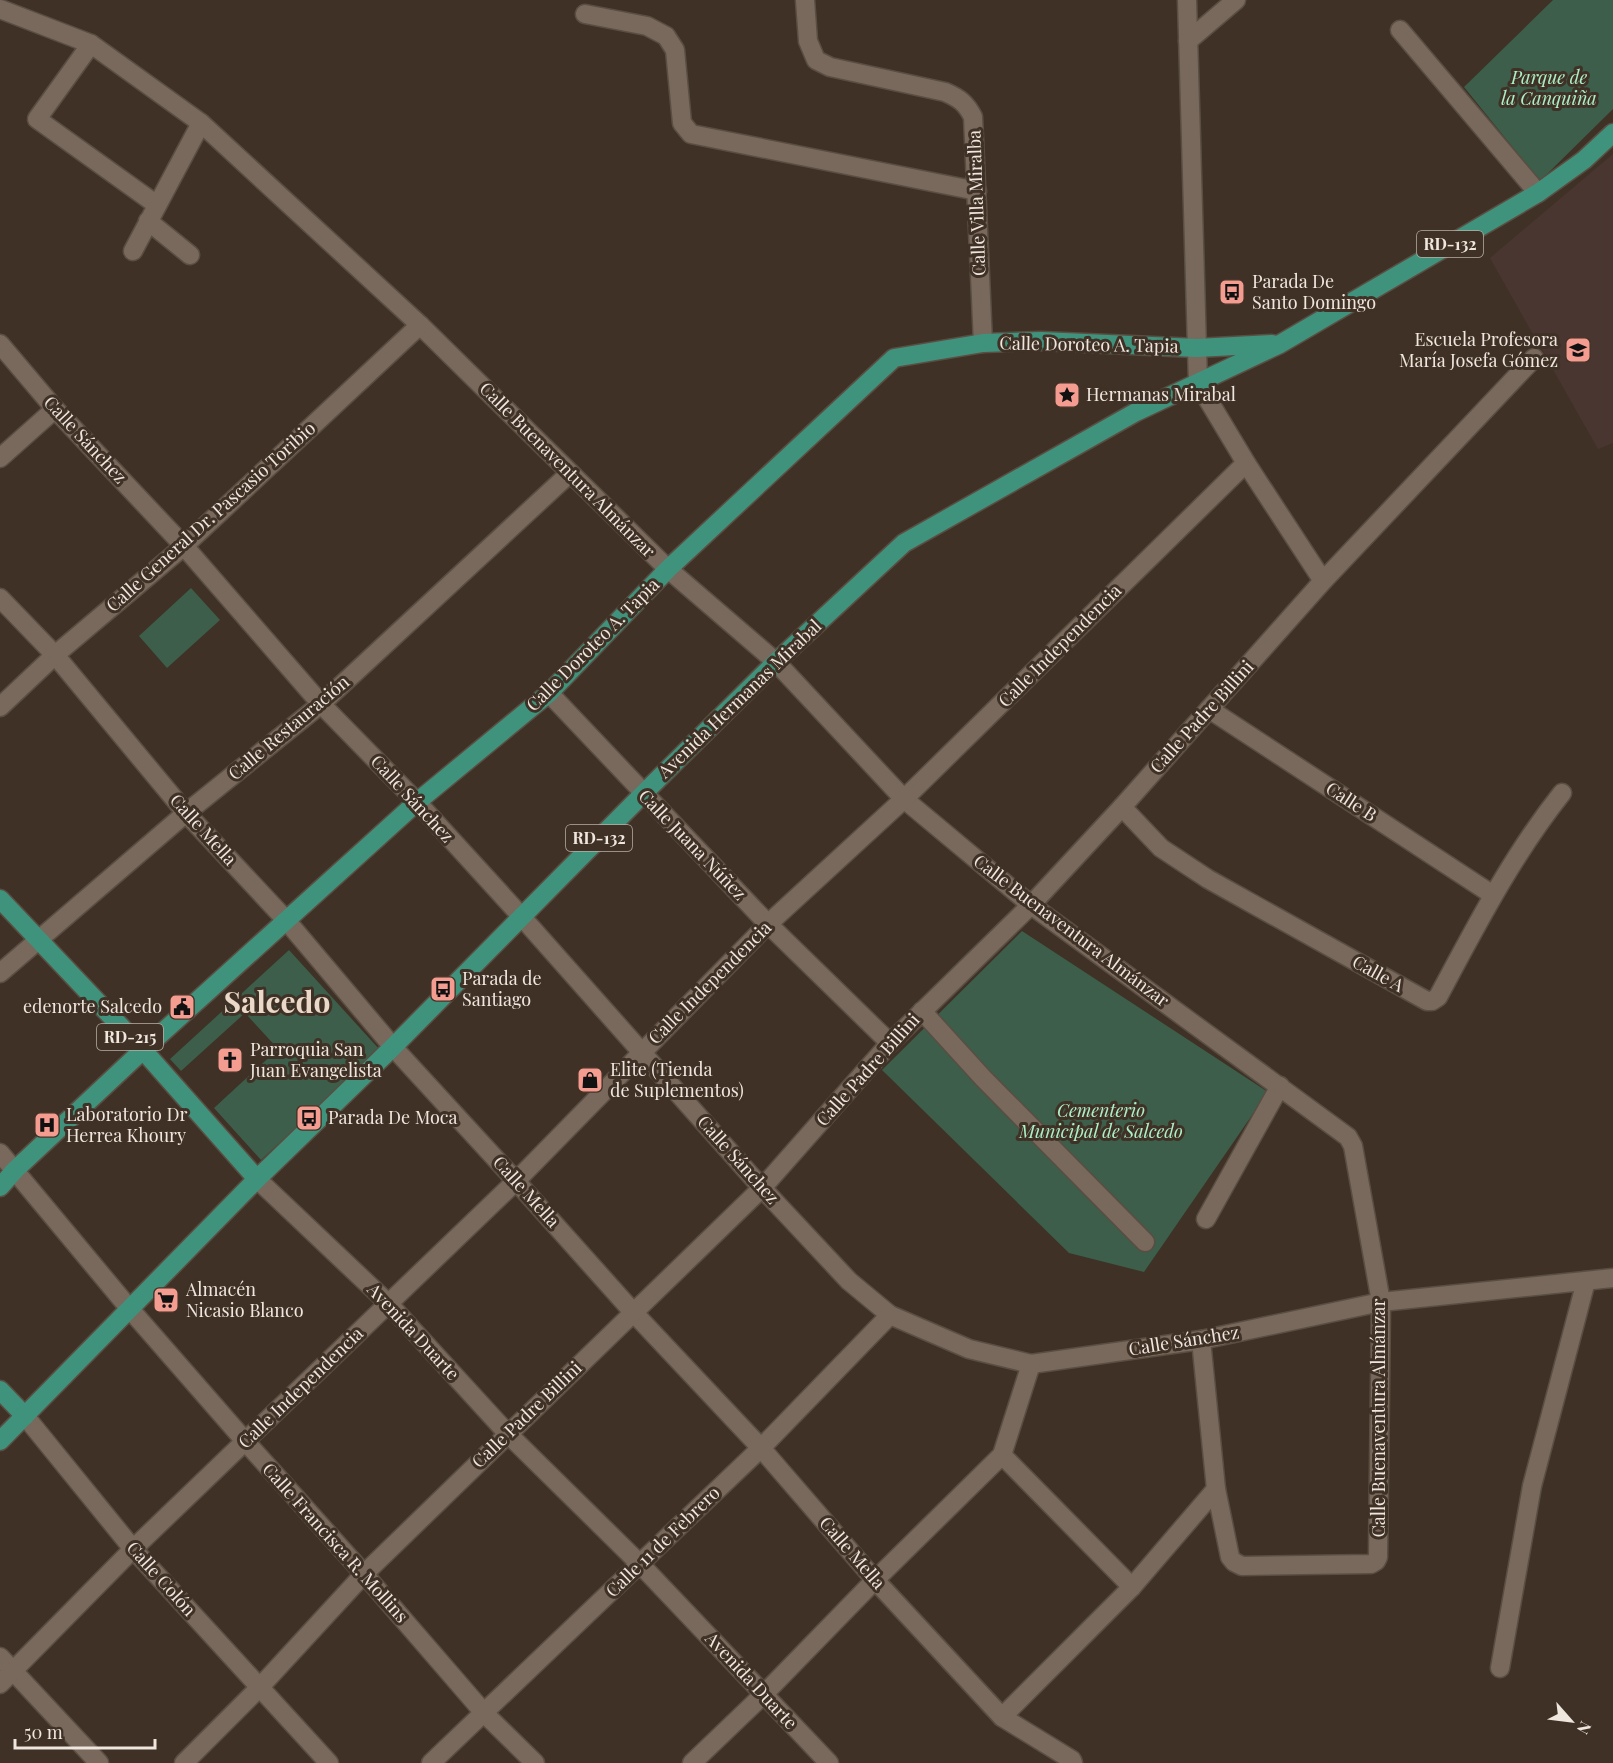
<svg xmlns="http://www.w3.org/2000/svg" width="1613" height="1763" viewBox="0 0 1613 1763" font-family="'Playfair Display',serif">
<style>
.education{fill:#4a3630}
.green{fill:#3c5e4a}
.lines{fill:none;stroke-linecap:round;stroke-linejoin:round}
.minor-casing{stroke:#5a4e43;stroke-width:21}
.major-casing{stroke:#5a4e43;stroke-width:21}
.minor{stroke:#79695c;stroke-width:18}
.major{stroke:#3f937d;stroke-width:18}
.labels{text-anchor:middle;stroke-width:6;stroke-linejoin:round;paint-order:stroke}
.shield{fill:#3f3125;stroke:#bab0a6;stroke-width:1.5}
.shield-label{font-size:16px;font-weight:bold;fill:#efe6de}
.park-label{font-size:18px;font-style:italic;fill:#acf0c8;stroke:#3f3125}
.street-label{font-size:18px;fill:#efe6de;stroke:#3f3125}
.poi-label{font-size:18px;fill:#efe6de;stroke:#3f3125;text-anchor:start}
.town-label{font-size:30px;font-weight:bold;fill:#ead8c9;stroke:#3f3125}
</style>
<rect width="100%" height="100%" fill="#3f3125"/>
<path class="education" d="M1613 154V443L1598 449 1490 258Z"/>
<g class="green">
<path d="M1553 0H1613V109L1540 181 1464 87Z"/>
<path d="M191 588 220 620 167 668 139 636Z"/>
<path d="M1022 931 1268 1092 1144 1272 1069 1253 882 1070Z"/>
<path d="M289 950 380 1050 261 1160 214 1108 278 1049 245 1013 181 1071 170 1059Z"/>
</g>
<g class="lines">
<g class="minor-casing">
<g id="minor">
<path d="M805 0 808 41 816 60 830 67 945 92C959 98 966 103 973 117L983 343"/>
<path d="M1187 0 1198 383 1246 463 1323 581"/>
<path d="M0 9 91 44 201 123 420 325 668 569 776 662 904 799 1031 905 1348 1137 1353 1146 1381 1302 1378 1557 1376 1561 1371 1564 1242 1566 1234 1562 1230 1557 1216 1489"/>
<path d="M585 14 647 26 666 36 675 50 682 123 691 134 977 191"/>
<path d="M1400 30 1538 193"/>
<path d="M1188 41 1236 0"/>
<path d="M91 44 37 119 157 205"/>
<path d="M148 221 190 255"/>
<path d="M133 251 201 123"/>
<path d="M0 344 55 409 184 546 321 704 417 802 521 916 762 1188 849 1281 890 1315 969 1349 1031 1364 1201 1340 1381 1302 1613 1278"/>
<path d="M0 458 55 409"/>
<path d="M0 598 55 655 186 813 286 920 393 1047 516 1181 633 1312 761 1448 875 1580 1002 1717 1072 1760 1073 1763"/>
<path d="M549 693 768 924 890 1043"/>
<path d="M0 707 55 655 184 546 420 325"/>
<path d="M1209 709 1493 895"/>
<path d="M1122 807 1161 848 1208 879 1427 1001H1432L1438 997C1476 926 1512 856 1562 793"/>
<path d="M0 973 186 813 321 704 570 473"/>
<path d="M922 1011 983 1078 1145 1242"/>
<path d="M0 1153 129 1308 245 1441 364 1574 485 1714 535 1763"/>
<path d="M257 1179 389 1304 508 1434 640 1564 829 1763"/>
<path d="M1206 1219 1280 1086"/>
<path d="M25 1416 133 1549 329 1763"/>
<path d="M1002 1455 1132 1587"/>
<path d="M0 1657 99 1763"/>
<path d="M1500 1668 1532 1486 1586 1281"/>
<path d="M0 1684 133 1549 516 1181 768 924 904 799 1246 463"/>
<path d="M1002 1717 1132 1587 1216 1489 1201 1340"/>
<path d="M184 1763 260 1687 364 1574 762 1188 890 1043 1031 905 1122 807 1323 581 1534 358"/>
<path d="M431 1763 761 1448 890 1315"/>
<path d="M692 1763 764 1694 875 1580 1002 1455 1031 1364"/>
</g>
</g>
<g class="major-casing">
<g id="major">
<path d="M0 899 143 1050 257 1179"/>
<path d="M0 1187 15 1170 143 1050 417 802 549 693 668 569 894 358 983 343 1041 341 1197 348 1272 344"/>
<path d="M0 1390 25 1416"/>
<path d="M0 1441 257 1179 393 1047 643 794 776 662 904 543 1136 412 1280 344 1538 193 1584 160 1613 133"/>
</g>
</g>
<use href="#minor" class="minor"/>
<use href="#major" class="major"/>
</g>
<defs>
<g id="bus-square" transform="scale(1.35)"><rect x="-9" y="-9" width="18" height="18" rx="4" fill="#f59c91" stroke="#3f3125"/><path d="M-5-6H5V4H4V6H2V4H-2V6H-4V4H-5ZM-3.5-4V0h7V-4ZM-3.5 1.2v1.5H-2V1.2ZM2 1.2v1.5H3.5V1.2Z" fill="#111"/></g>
<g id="school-square" transform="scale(1.35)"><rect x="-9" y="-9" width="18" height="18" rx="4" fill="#f59c91" stroke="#3f3125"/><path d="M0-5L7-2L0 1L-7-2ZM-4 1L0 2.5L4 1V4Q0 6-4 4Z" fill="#111"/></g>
<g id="sight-square" transform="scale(1.35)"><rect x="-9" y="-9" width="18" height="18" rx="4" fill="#f59c91" stroke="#3f3125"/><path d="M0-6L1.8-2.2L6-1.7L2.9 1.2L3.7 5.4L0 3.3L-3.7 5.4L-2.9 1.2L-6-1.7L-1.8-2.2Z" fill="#111"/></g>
<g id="civic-square" transform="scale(1.35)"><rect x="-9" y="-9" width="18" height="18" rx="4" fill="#f59c91" stroke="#3f3125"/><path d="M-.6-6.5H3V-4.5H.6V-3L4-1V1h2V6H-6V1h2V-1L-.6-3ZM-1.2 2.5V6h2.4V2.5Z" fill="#111"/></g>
<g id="church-square" transform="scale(1.35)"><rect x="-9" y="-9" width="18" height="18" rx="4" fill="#f59c91" stroke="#3f3125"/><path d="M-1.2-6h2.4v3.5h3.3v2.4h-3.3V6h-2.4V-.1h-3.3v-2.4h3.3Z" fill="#111"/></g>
<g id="shop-square" transform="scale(1.35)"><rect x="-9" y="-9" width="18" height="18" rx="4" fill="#f59c91" stroke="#3f3125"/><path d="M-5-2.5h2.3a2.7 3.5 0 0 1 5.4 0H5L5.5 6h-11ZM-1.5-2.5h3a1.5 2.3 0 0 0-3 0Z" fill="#111"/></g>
<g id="hospital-square" transform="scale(1.35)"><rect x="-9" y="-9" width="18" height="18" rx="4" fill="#f59c91" stroke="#3f3125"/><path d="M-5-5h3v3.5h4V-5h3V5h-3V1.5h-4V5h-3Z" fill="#111"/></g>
<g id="supermarket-square" transform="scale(1.35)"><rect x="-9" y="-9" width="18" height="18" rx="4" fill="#f59c91" stroke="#3f3125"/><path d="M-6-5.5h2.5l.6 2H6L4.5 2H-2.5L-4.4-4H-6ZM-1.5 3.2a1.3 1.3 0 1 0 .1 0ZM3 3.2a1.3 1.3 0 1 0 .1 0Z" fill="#111"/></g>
</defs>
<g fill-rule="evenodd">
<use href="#bus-square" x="1232" y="292"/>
<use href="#school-square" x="1578" y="350"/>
<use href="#sight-square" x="1067" y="395"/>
<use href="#bus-square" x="443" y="989"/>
<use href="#civic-square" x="182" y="1007"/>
<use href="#church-square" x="230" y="1060"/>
<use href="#shop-square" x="590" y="1080"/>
<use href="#bus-square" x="309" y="1118"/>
<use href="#hospital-square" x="47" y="1125"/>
<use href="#supermarket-square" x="166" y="1300"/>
</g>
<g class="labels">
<g class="shield">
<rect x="1417" y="231" width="66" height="26" rx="4.5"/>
<rect x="566" y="825" width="66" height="26" rx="4.5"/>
<rect x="97" y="1024" width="66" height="26" rx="4.5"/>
</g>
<g class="shield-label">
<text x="1450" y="250">RD-132</text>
<text x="599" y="844">RD-132</text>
<text x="130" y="1043">RD-215</text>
</g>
<g class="park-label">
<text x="1549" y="84">Parque de<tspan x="1549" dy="21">la Canquiña</tspan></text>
<text x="1101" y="1117">Cementerio<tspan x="1101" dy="21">Municipal de Salcedo</tspan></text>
</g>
<g class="street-label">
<text transform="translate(977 203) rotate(-92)" y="6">Calle Villa Miralba</text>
<text transform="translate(1089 345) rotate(1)" y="6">Calle Doroteo A. Tapia</text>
<text transform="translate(85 440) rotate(47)" y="6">Calle Sánchez</text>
<text transform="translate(567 470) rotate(45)" y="6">Calle Buenaventura Almánzar</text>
<text transform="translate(211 517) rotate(-42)" y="6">Calle General Dr. Pascasio Toribio</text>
<text transform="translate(593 645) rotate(-45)" y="6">Calle Doroteo A. Tapia</text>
<text transform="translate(1060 646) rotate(-45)" y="6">Calle Independencia</text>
<text transform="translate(740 699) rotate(-44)" y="6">Avenida Hermanas Mirabal</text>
<text transform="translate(1202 717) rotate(-48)" y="6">Calle Padre Billini</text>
<text transform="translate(289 728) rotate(-40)" y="6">Calle Restauración</text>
<text transform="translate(412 799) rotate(47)" y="6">Calle Sánchez</text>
<text transform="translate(1351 802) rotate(33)" y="6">Calle B</text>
<text transform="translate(203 830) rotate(48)" y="6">Calle Mella</text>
<text transform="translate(692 845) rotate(46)" y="6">Calle Juana Núñez</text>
<text transform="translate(1071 931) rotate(37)" y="6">Calle Buenaventura Almánzar</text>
<text transform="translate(1378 974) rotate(29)" y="6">Calle A</text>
<text transform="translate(710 983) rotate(-45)" y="6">Calle Independencia</text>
<text transform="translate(868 1070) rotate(-48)" y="6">Calle Padre Billini</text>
<text transform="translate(738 1160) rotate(48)" y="6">Calle Sánchez</text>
<text transform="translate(526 1192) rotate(48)" y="6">Calle Mella</text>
<text transform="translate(413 1332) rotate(47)" y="6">Avenida Duarte</text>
<text transform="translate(1184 1341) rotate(-9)" y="6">Calle Sánchez</text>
<text transform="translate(301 1388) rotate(-44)" y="6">Calle Independencia</text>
<text transform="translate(527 1415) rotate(-44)" y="6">Calle Padre Billini</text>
<text transform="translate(1379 1418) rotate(-90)" y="6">Calle Buenaventura Almánzar</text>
<text transform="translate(663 1542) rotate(-44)" y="6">Calle 11 de Febrero</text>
<text transform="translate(335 1543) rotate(48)" y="6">Calle Francisca R. Mollins</text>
<text transform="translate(852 1553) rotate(49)" y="6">Calle Mella</text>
<text transform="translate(161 1579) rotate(48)" y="6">Calle Colón</text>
<text transform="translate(751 1681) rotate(47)" y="6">Avenida Duarte</text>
</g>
<g class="poi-label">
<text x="1252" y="288">Parada De<tspan x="1252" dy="21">Santo Domingo</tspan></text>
<text x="1558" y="346" text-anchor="end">Escuela Profesora<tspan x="1558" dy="21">María Josefa Gómez</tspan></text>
<text x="1086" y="401">Hermanas Mirabal</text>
<text x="462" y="985">Parada de<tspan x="462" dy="21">Santiago</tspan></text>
<text x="162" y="1013" text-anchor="end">edenorte Salcedo</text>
<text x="250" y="1056">Parroquia San<tspan x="250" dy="21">Juan Evangelista</tspan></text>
<text x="610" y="1076">Elite (Tienda<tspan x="610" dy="21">de Suplementos)</tspan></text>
<text x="66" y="1121">Laboratorio Dr<tspan x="66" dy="21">Herrea Khoury</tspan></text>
<text x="328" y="1124">Parada De Moca</text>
<text x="186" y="1296">Almacén<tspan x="186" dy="21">Nicasio Blanco</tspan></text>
</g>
<g class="town-label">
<text x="277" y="1013">Salcedo</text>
</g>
</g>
<g transform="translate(1571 1721) rotate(118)" stroke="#3f3125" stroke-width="4.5" paint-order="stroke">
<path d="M0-4.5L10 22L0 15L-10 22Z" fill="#efe6de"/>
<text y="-9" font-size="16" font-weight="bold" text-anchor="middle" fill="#efe6de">N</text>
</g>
<path d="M15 1739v9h140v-9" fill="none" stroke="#efe6de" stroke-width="3"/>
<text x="24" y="1739" font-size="18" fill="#efe6de" stroke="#3f3125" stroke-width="4.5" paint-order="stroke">50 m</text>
</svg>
